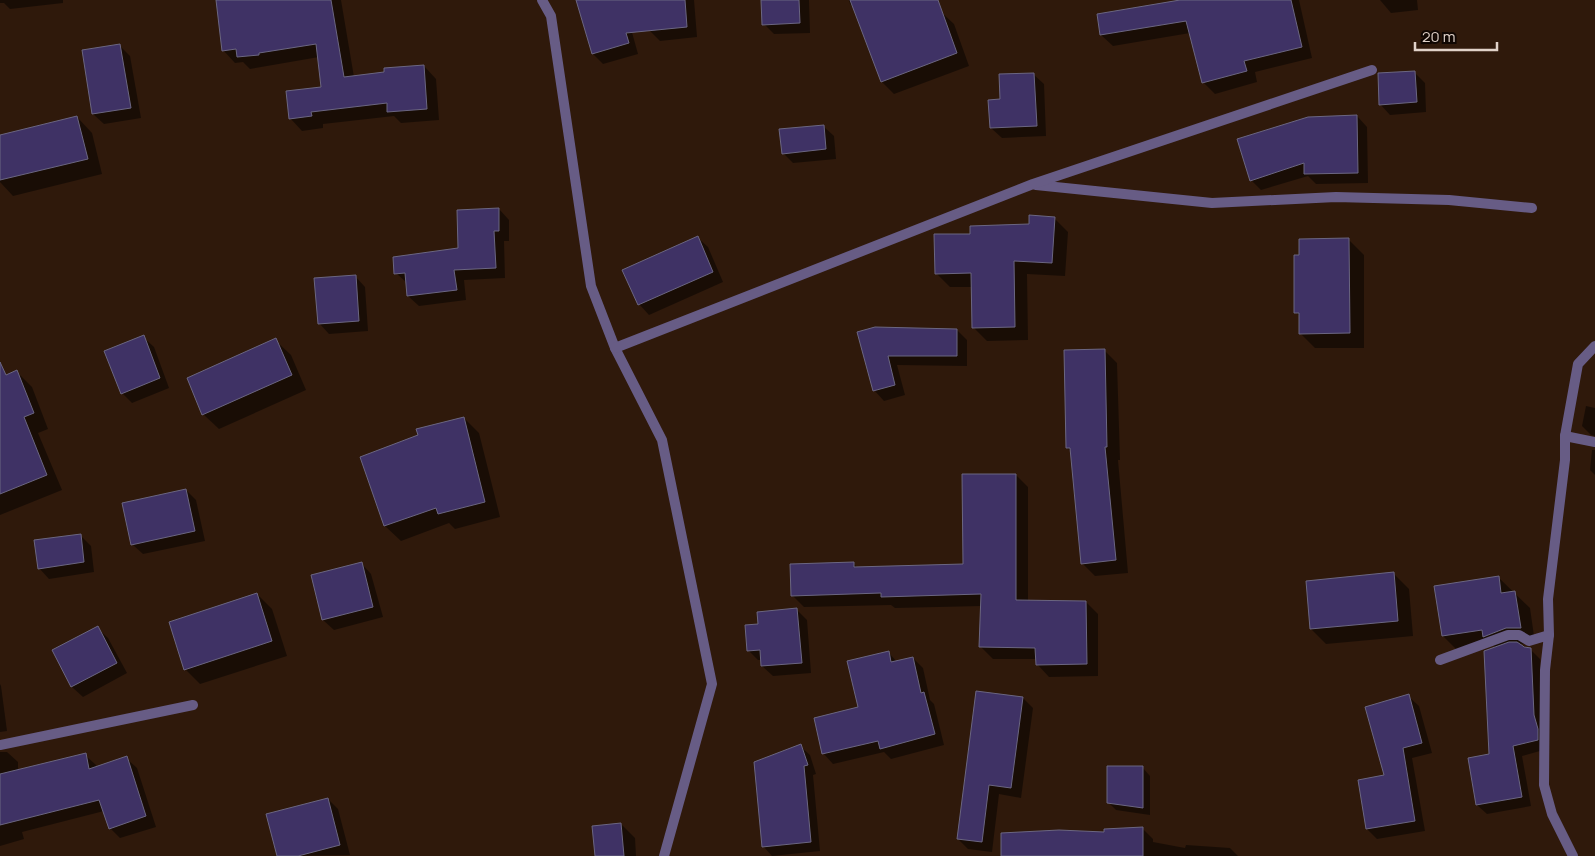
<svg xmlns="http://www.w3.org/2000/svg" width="1595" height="856" viewBox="0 0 1595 856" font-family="Manrope,sans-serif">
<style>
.shadow{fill:#0007}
.building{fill:#3f3265;stroke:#6b6681}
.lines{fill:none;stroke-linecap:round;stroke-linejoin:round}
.minor{stroke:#675c85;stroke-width:10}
</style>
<rect width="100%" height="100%" fill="#2f190b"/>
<g class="shadow">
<path d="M0 0H63V3L10 9 4 3H0Z"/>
<path d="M217 0H341L354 77 424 66 436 79 439 120 401 123 394 116 323 124V128L302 131 290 118 323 88 319 57 250 69 243 62 235 63 223 50Z"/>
<path d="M578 0H623L638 54 603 64 593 54Z"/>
<path d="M647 0H694L697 37 660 41 649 30Z"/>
<path d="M763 0H809L810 33 774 34 764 24Z"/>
<path d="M849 0H893L941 12 954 24 969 66 894 94 882 82 854 8 850 4Z"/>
<path d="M1186 0H1299L1312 58 1255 72 1257 82 1215 94 1203 82 1190 33 1113 46 1101 35Z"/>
<path d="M1380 0H1417L1418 10 1391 13Z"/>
<path d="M120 46 130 56 141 118 104 124 93 114 83 51Z"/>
<path d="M1414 72 1425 83 1426 112 1390 115 1380 104Z"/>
<path d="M1033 74 1044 84 1046 136 1002 138 991 128 990 101 1001 100Z"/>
<path d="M1357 116 1367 127 1368 183 1316 184 1308 176 1261 190 1251 180Z"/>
<path d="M77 117 92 133 102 174 13 196 0 182V136Z"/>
<path d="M823 126 834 136 836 159 793 163 783 153Z"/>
<path d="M499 209 509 220V241H504L505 278 464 280 466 300 419 306 408 296 407 283 396 273 459 250Z"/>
<path d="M1054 218 1068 232 1065 276 1027 274 1028 340 987 341 973 327V287H950L936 273 972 235 1030 226Z"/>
<path d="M697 237 708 247 723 282 649 315 639 304Z"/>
<path d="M1348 239 1364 255V348H1315L1300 333V317L1296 312 1300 256Z"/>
<path d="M355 276 365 287 368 331 329 334 319 323Z"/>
<path d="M957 330 967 340V366L897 365 905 395 884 401 874 390 859 333Z"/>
<path d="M143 337 154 347 169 388 132 403 122 393Z"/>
<path d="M275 340 291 355 306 390 219 429 203 414Z"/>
<path d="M1104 350 1117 363 1120 460H1118L1128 573 1095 576 1082 563 1072 452 1067 448Z"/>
<path d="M17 372 32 387 48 429 38 433 62 490 0 515V379Z"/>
<path d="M1586 406 1595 408V436L1591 435 1582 426Z"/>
<path d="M464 418 479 433 500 517 455 529 449 523 401 541 385 526 361 458Z"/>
<path d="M1592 450H1595V475L1590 470Z"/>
<path d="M1016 475 1028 487V601L1086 602 1098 614V676L1049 677 1037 664V659H993L981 647 982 606 895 608 891 605 804 607 792 595 853 563 858 568 964 566Z"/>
<path d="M186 490 196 500 205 541 143 554 132 544Z"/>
<path d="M80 535 91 546 94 572 49 579 39 568Z"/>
<path d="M361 563 371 574 383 617 334 630 323 620Z"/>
<path d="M1394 574 1409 589 1413 636 1326 644 1311 629Z"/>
<path d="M1498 577 1530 608 1535 643 1519 644 1530 649 1540 659 1543 725 1547 749 1522 756 1531 806 1487 814 1477 805 1490 755 1496 648 1493 645 1458 651 1443 636Z"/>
<path d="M257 594 272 609 287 656 200 684 185 669Z"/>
<path d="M797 610 807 620 811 673 773 676 762 666V660H758L748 650 759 625Z"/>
<path d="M97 628 108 638 127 673 83 697 72 687 53 651Z"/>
<path d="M889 653 897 662 913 658 923 668 930 700 934 704 944 745 891 759 884 752 833 764 823 753 859 708Z"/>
<path d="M0 684 1 686 7 731 0 732Z"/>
<path d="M977 692 1023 698 1033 708 1021 798 999 794 992 852 968 849 958 839Z"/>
<path d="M1408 696 1419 706 1432 753 1412 758 1425 831 1377 839 1367 829 1385 776Z"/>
<path d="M800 746 810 755 816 774 813 775 820 851 772 856 763 846Z"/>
<path d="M0 752H7L18 762V771L85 755 96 765V768L126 758 137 768 156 827 120 838 110 828 104 811 22 832 24 839 0 846Z"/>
<path d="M1142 767 1150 776V815L1116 810 1108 802Z"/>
<path d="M328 799 338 809 350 855 278 856Z"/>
<path d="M621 824 635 838 636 856H596Z"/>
<path d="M1142 828 1153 839V842L1185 848 1186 845 1230 848 1238 856H1002L1105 833Z"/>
</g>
<g class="building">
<path d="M216 0H331L344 77 384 72V68L424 65 427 109 387 112V103L311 112 312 116 289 119 286 91 321 87 316 44 259 53V55L237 57 236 49 222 51Z"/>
<path d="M576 0H685L687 27 626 33 629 43 592 54Z"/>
<path d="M761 0H799L800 23 762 25Z"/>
<path d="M850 0H938L957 53 881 82Z"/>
<path d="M1180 0H1291L1302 47 1244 61 1247 71 1202 83 1186 21 1100 35 1097 14Z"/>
<path d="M120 44 131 108 92 114 82 50Z"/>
<path d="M1415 71 1417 102 1379 105 1378 73Z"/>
<path d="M1034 73 1037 126 990 128 988 100 1000 99 999 74Z"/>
<path d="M1357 115 1358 173 1304 174V163L1250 181 1237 139 1308 117Z"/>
<path d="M77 116 88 159 0 180V135Z"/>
<path d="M824 125 826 149 782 154 779 129Z"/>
<path d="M499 208V231H494L496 268 454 270 457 290 407 296 405 273 394 274 393 257 458 248 457 210Z"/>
<path d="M1029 215 1055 217 1052 263 1014 261 1015 327 972 328 971 273 935 274 934 234H970V226L1029 224Z"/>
<path d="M698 236 713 272 638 305 622 270Z"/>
<path d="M1349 238 1350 333 1299 334V313H1294V255H1299V239Z"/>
<path d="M356 275 359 321 318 324 314 278Z"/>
<path d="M875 327 957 329V356H888L895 385 873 391 857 332Z"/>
<path d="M144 335 160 378 121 394 104 351Z"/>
<path d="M276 338 292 375 202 415 187 378Z"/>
<path d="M1105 349 1107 447H1105L1116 560 1081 564 1070 448H1066L1064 350Z"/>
<path d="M0 362 6 375 17 370 34 413 24 417 47 475 0 494Z"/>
<path d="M464 417 485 502 438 514 436 508 384 526 360 457 418 435 416 429Z"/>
<path d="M962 474H1016V600L1086 601 1087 664 1036 665 1035 648 979 647 981 594 881 597V593L791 596 790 564 854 562V567L963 564Z"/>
<path d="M186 489 195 531 131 545 122 503Z"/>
<path d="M81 534 84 562 38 569 34 540Z"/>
<path d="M362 562 373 607 322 620 311 575Z"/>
<path d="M1394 572 1398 621 1310 629 1306 581Z"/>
<path d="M1499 576 1501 593 1515 591 1521 628H1506L1483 637 1482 630 1442 636 1434 586Z"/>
<path d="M257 593 272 641 184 670 169 622Z"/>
<path d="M797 608 802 663 761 666 760 650 747 651 745 625 758 624 757 612Z"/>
<path d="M98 626 117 663 71 687 52 650Z"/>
<path d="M1509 642H1517L1523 646 1524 647 1531 648 1534 715 1538 729V740L1513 746 1522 797 1476 805 1468 758 1489 754 1484 651Z"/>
<path d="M889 651 891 662 913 657 921 693 924 692 935 734 880 749 878 741 822 754 814 718 858 707 847 661Z"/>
<path d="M976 691 1023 697 1011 788 989 785 982 842 957 839Z"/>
<path d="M1409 694 1422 743 1403 748 1415 821 1366 829 1358 780 1384 775 1365 707Z"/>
<path d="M801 744 808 765 804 766 811 842 762 847 754 762Z"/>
<path d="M86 753 89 769 127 756 146 816 109 829 99 800 0 825V774Z"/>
<path d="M1107 766H1143V808L1107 803Z"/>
<path d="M328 798 340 845 298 856H277L266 814Z"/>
<path d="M621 823 624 856H595L592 826Z"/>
<path d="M1143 827V856H1001V833L1059 830 1104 832V829Z"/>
</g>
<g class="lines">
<g class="minor">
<path d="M542 0 551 16 591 286 615 348 662 440 712 684 664 856"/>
<path d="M1036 185 1212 203 1336 197 1449 200 1532 208"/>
<path d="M615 348 1033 184 1372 70"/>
<path d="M1565 436 1595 442"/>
<path d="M1549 635 1548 599 1565 460V436L1578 364 1595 346"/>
<path d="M1440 660 1508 635H1519L1529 641 1549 635 1545 670 1544 785 1552 814 1573 856"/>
<path d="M0 745 193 705"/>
</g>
</g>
<path d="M1415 42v8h82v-8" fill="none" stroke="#e1d2c9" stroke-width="2.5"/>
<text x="1422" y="42" font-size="15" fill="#e1d2c9" stroke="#100703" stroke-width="4" paint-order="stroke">20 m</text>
</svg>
